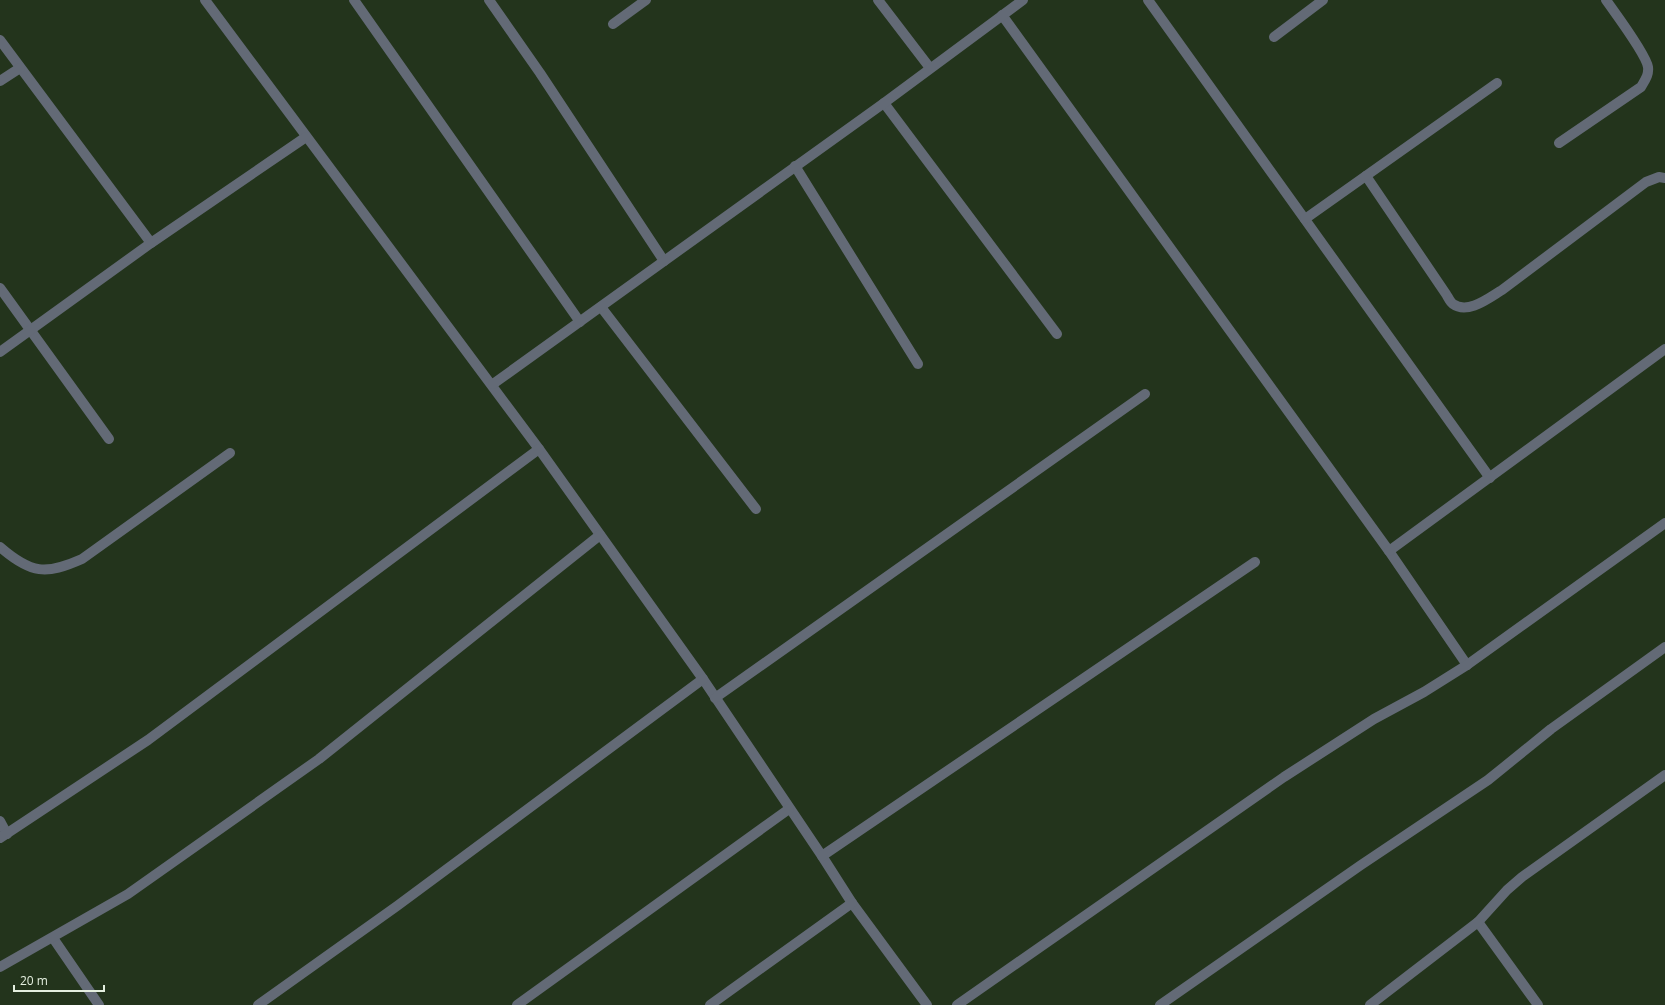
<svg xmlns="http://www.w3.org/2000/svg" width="1665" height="1005" viewBox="0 0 1665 1005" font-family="'Open Sans',sans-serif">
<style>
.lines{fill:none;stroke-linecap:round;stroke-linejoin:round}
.minor{stroke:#636a76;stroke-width:10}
</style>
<rect width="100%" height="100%" fill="#23341c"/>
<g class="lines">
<g class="minor">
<path d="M205 0 539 449 703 679 822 856 852 903 927 1005"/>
<path d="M354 0 580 322"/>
<path d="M489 0 540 73 664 261"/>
<path d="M878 0 930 68"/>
<path d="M1148 0 1490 478"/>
<path d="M1002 15 1389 551 1467 665"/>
<path d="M613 24 646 0"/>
<path d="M1274 37 1323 0"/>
<path d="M0 40 151 243"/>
<path d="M0 81 20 68"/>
<path d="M884 103 1057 334"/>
<path d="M1559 143 1641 87C1645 80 1649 75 1648 67 1646 54 1615 13 1606 0"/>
<path d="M795 166 918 364"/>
<path d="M1366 176 1446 294C1448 297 1450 302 1453 304 1468 315 1490 297 1502 290L1646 182 1659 177 1665 178"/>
<path d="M1305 219 1497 83"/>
<path d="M0 288 109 439"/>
<path d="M601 307 756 509"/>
<path d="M0 352 151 243 306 137"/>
<path d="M493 384 884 103 1023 0"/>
<path d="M0 547C31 574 46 575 82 559L230 453"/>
<path d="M1389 551 1665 349"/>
<path d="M715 698 1145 394"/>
<path d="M0 821 7 834"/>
<path d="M0 838 148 740 539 449"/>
<path d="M822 856 1255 562"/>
<path d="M1478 922 1538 1005"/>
<path d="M53 938 99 1005"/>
<path d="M0 967 128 894 319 759 600 535"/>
<path d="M258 1005 397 906 703 679"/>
<path d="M517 1005 789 809"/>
<path d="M710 1005 852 903"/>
<path d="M957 1005 1284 777 1374 719 1424 692 1467 665 1665 523"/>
<path d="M1160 1005 1361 865 1488 780 1551 729 1665 647"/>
<path d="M1370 1005 1478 922 1507 890 1522 877 1665 775"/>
</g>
</g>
<path d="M14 985v6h90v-6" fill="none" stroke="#e4efdf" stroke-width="2"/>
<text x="20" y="985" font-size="12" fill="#e4efdf" stroke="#23341c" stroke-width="3" paint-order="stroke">20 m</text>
</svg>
